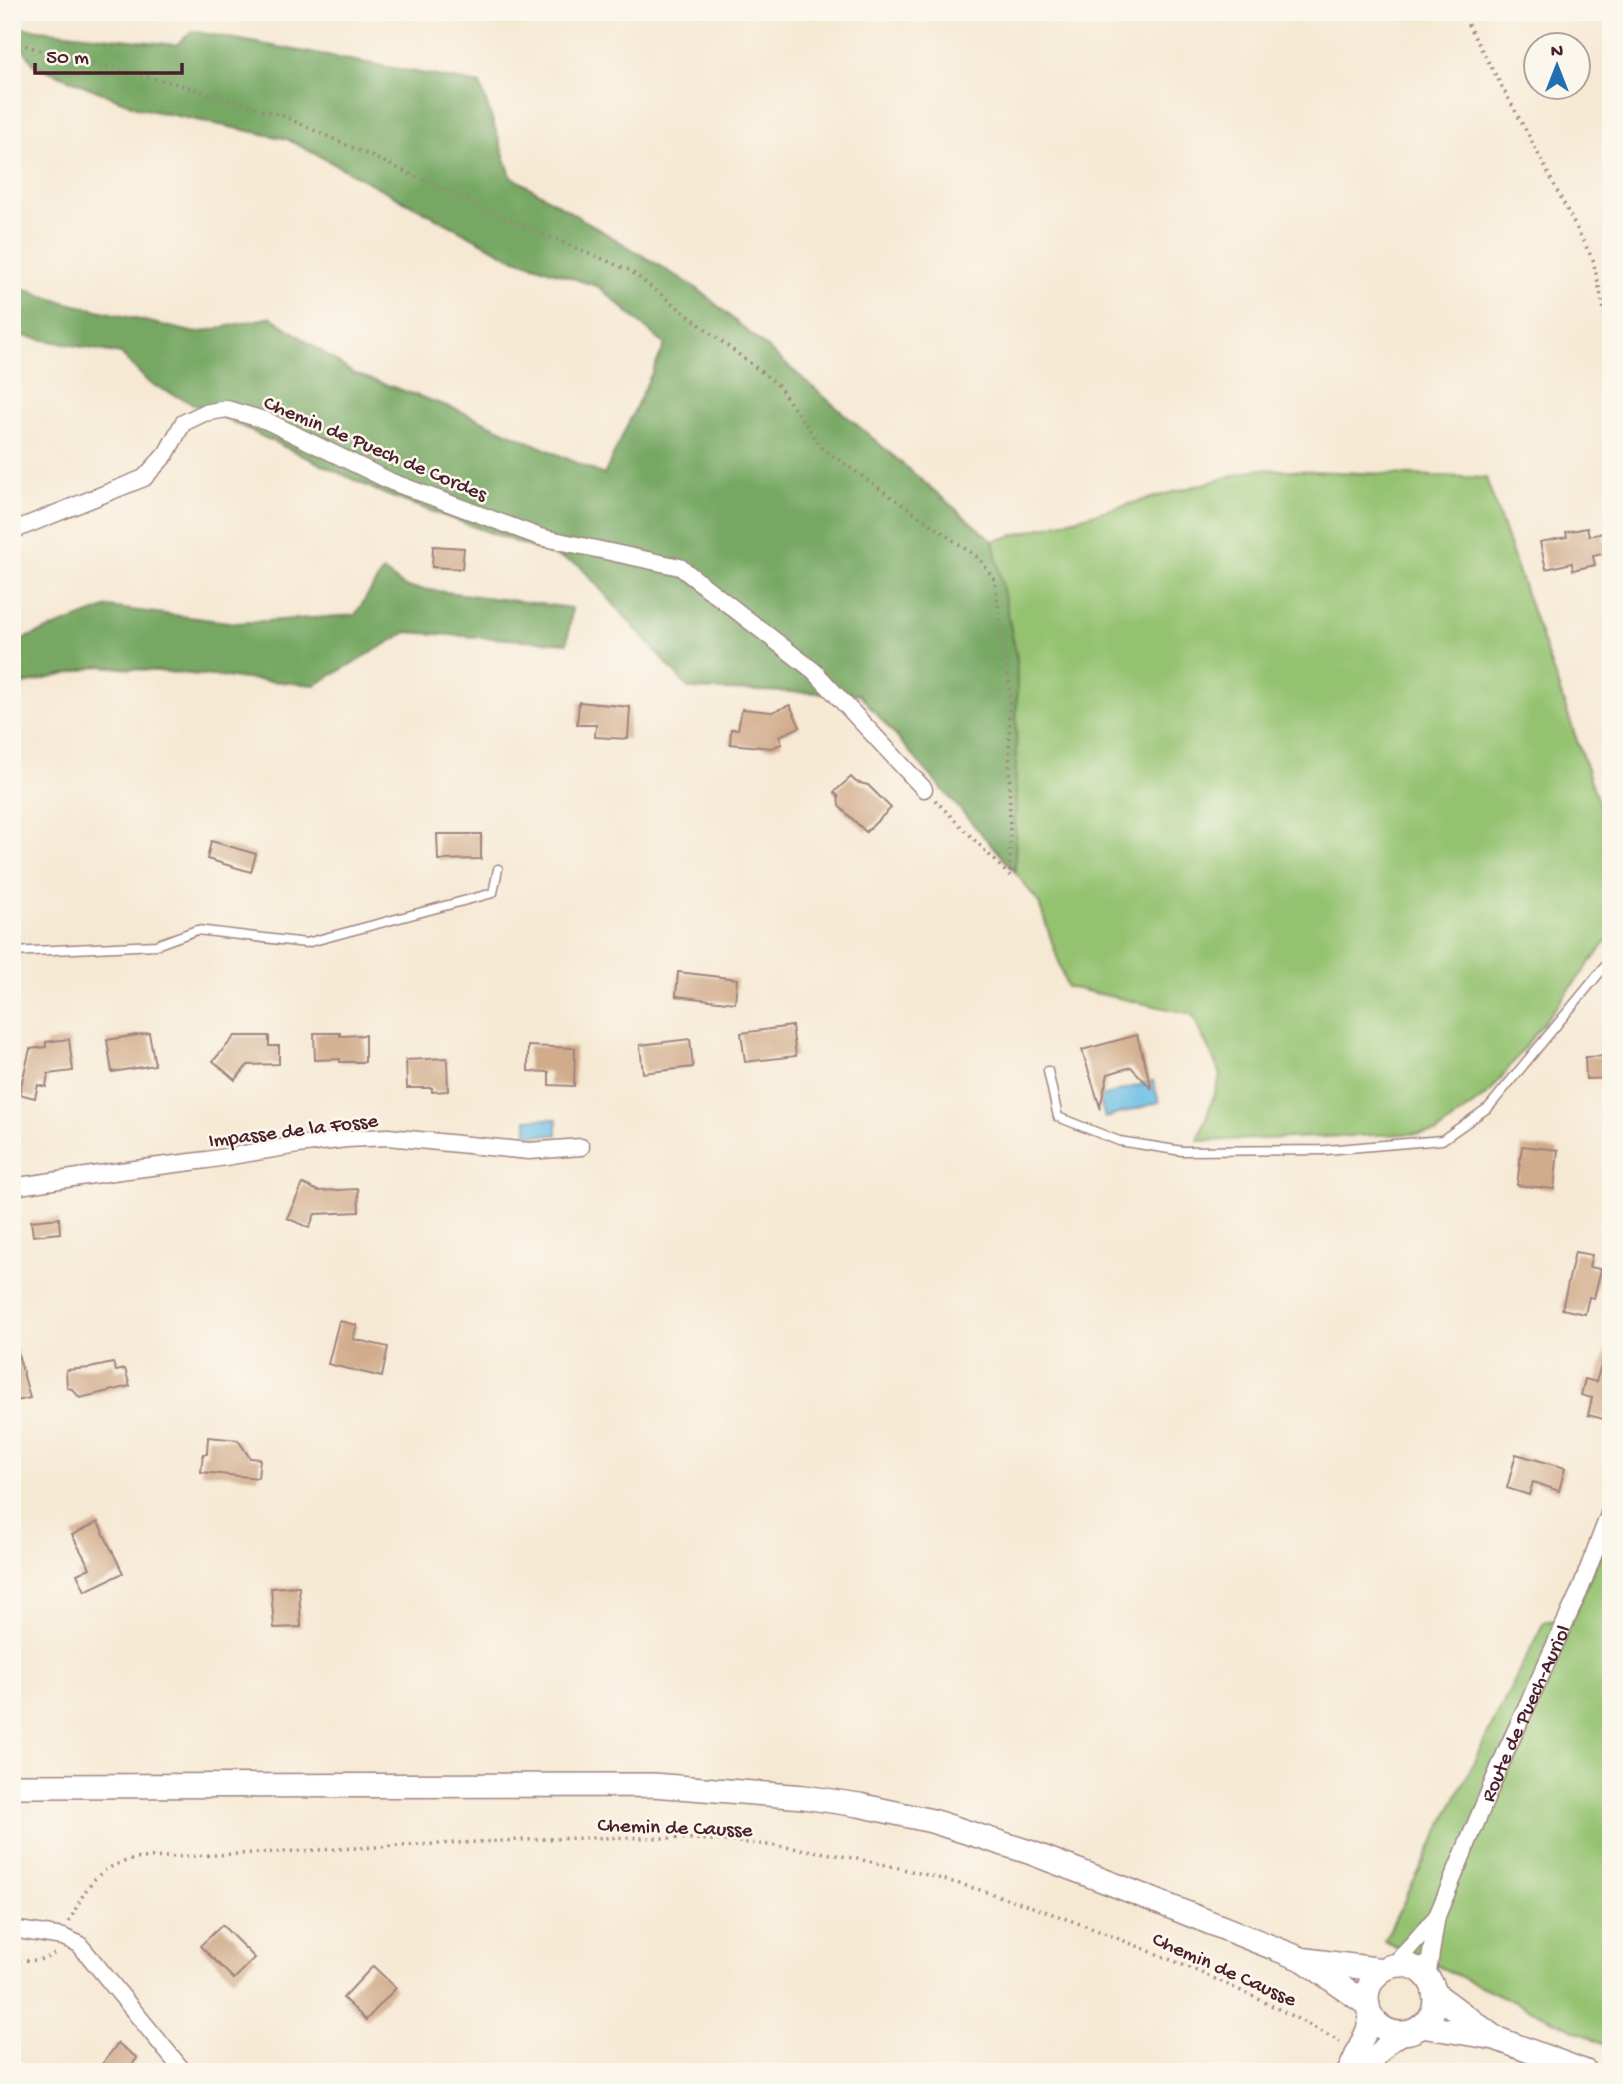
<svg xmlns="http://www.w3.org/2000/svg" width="1623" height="2084" viewBox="0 0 1623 2084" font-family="'Gochi Hand',sans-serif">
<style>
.green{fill:#94c271;stroke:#6f704e;stroke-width:2}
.forest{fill:#77a863;stroke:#606447;stroke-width:2}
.water{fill:#69bde5;stroke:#5a6e88;stroke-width:2}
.building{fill:#d1ac8b}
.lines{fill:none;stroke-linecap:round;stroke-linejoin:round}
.service-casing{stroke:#a08480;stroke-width:11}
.minor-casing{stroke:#a08480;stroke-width:19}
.tertiary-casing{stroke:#a08480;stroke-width:24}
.secondary-casing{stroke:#a08480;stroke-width:26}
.path{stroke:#a08480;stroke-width:3.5;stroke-dasharray:2 5;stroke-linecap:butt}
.service{stroke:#fff;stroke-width:8}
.minor{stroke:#fff;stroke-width:16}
.tertiary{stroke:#fff;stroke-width:21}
.secondary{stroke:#fff;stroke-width:23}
.labels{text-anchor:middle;stroke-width:5;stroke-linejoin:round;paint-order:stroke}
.street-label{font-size:21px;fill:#4a1f2b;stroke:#fbf7ec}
</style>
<rect width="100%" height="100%" fill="#fbf7ec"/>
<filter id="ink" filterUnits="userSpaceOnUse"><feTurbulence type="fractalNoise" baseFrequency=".0143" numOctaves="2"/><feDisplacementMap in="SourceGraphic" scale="14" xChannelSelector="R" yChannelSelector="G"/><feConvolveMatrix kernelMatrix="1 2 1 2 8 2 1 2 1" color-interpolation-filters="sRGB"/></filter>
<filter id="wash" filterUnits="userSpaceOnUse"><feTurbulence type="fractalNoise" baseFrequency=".00686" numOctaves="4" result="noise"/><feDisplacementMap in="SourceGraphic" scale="28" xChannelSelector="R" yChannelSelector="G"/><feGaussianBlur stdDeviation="1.57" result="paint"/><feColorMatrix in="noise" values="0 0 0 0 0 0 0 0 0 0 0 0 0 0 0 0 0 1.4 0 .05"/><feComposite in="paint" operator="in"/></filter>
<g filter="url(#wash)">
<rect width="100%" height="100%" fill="#f6e9d4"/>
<g class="green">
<path d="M1258 469 1486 478 1611 839V936L1490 1092 1436 1133 1198 1141 1221 1075 1192 1014 1067 987 1039 903 1015 872 1017 659 993 541Z"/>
<path d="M1611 1526V2047L1384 1941 1544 1622 1573 1617Z"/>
</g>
<g class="forest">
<path d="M12 27 176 45 192 31 480 84 511 176 698 289 993 541 1017 659 1015 872 859 694 689 689 579 565 384 494 149 383 121 354 12 334V285L59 301 196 333 271 317 353 373 458 410 604 475 665 345 599 287 510 257 287 139 139 108 34 65 12 31Z"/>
<path d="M383 571 405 587 572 608 567 643 407 632 315 685 100 666 12 687V643L108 607 236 623 355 615Z"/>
</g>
<g class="water">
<path d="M1153 1081 1159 1102 1105 1118 1099 1097Z"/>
<rect x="527" y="1119" width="30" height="16"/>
</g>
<g id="blocks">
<g class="building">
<path d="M1587 528 1589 536 1603 533 1607 553 1593 556 1595 565 1573 570 1572 563 1546 569 1540 542 1567 537 1566 532Z"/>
<path d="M433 546 464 548 462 569 432 567Z"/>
<path d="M579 702 630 707 628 739 595 737 596 725H577Z"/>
<path d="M790 705 800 727 779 736 782 744 771 748 730 744 731 729H738L742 709 772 712Z"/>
<path d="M851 777 856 782 868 785 891 808 866 832 839 806 838 796 834 792Z"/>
<path d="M437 834H481V859L438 860Z"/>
<path d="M211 841 256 854 251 872 207 859Z"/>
<path d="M678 972 737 979 735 1003 676 996Z"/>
<path d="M792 1026 796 1056 745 1062 741 1033Z"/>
<path d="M149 1033 155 1065 112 1072 107 1040Z"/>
<path d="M314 1033H340V1036L365 1035V1062H340V1059L315 1060Z"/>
<path d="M1137 1035 1152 1089 1131 1067 1108 1074 1100 1107 1082 1050Z"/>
<path d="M235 1036H269V1046H279V1064L248 1065 235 1080 213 1061Z"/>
<path d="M69 1039 73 1071 48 1074 46 1087 38 1085 35 1098 19 1094 30 1049 46 1047V1042Z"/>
<path d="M690 1039 693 1067 643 1073 640 1045Z"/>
<path d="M528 1046 575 1048 574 1086 549 1085V1072L528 1071Z"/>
<path d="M1611 1056V1078L1586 1079 1585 1057Z"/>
<path d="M447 1058 448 1091 432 1092V1088H407L406 1060Z"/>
<path d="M1522 1146 1558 1150 1554 1189 1517 1185Z"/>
<path d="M303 1184 318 1191 358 1189 359 1212 315 1214 309 1228 287 1218Z"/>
<path d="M59 1218 60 1233 33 1236 31 1221Z"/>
<path d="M1575 1252 1592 1255 1589 1267 1601 1269 1594 1298 1589 1297 1585 1314 1562 1309Z"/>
<path d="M339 1321 357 1325 353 1339 388 1347 382 1377 328 1364Z"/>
<path d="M1607 1346H1611V1421L1588 1415 1592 1398 1581 1395 1585 1379 1596 1382Z"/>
<path d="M12 1350H17L30 1398 12 1402Z"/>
<path d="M113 1363 116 1371 125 1369 130 1386 80 1398 72 1389 67 1388 66 1370 90 1368Z"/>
<path d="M208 1437 238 1440 250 1458 260 1459 258 1478 201 1472 203 1454H207Z"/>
<path d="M1516 1454 1565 1468 1559 1491 1533 1482 1529 1495 1507 1488Z"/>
<path d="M98 1522 123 1573 85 1591 77 1574 90 1568 72 1535Z"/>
<path d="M299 1586 301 1627 274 1628 271 1588Z"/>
<path d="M222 1925 255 1958 234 1979 200 1946Z"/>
<path d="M373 1966 396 1988 366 2020 343 1998Z"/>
<path d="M118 2043 137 2058 127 2072H96Z"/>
</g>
</g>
</g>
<g filter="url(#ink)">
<use href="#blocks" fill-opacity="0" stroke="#a08480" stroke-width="2"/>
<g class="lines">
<g class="service-casing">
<g id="service">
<path d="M12 952 156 945 197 930 306 943 493 893 498 869"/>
<path d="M1048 1071 1058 1117 1119 1141 1182 1151 1326 1150 1442 1140 1489 1107 1611 959"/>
</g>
</g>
<g class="minor-casing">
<g id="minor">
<path d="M12 531 144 478 166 454 183 423 204 413 227 409 267 421 392 482 540 537 680 567 814 671 924 789"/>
<path d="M12 1187 120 1171 207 1160 298 1145 346 1139 388 1137 529 1151 581 1147"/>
<path d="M12 1929 63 1937 79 1944 184 2072"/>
<path d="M1393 1966 1437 1916"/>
<path id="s1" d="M1427 1978 1437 1916 1507 1749 1580 1590 1611 1509"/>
</g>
</g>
<g class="tertiary-casing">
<g id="tertiary">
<path d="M1348 2072 1367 2030 1371 2014"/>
<path d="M1363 2072 1388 2043 1403 2033"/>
</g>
</g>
<g class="secondary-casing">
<g id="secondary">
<path d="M12 1786 653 1785 804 1797 859 1805 932 1821 1029 1852 1123 1888 1304 1960 1368 2005"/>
<path d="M1307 1960 1383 1970"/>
<circle cx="1401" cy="1999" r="34"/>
<path d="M1434 1993 1491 2035"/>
<path d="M1421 2026 1495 2038 1586 2072"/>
</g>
</g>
<g class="path">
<path d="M1461 12 1529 136 1593 260 1610 337 1611 351"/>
<path d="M12 41 58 56 174 83 283 116 535 231 629 270 777 384 822 448 980 559 995 581 1009 683 1010 876"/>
<path d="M935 800 1010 876"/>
<path d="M69 1922C88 1884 96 1865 142 1858 247 1854 353 1848 458 1843 561 1838 666 1833 768 1845 893 1859 1011 1896 1127 1942 1200 1971 1272 2003 1340 2042"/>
<path d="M12 1959C26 1961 42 1962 54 1954"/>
</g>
<use href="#service" class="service"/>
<use href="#minor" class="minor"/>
<use href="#tertiary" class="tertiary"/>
<use href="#secondary" class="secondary"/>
</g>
</g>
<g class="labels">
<g class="street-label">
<text transform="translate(376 447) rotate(23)" y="7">Chemin de Puech de Cordes</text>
<text transform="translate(293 1129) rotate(-7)" y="7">Impasse de la Fosse</text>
<text dy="7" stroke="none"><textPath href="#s1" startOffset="284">Route de Puech-Auriol</textPath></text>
<text transform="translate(675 1826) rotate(2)" y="7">Chemin de Causse</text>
<text transform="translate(1225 1968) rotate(24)" y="7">Chemin de Causse</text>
</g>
</g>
<rect width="1623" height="2084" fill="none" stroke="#fbf7ec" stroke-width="42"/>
<g transform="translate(1557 66)"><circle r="33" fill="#fbf7ec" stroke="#b4a19f" stroke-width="2"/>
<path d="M0-5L12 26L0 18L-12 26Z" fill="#1f6fb2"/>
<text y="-10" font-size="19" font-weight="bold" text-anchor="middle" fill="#4a1f2b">N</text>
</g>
<path d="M35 63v10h147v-10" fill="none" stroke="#4a1f2b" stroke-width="3.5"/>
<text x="46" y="63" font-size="21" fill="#4a1f2b" stroke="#fbf7ec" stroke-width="5" paint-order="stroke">50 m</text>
</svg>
